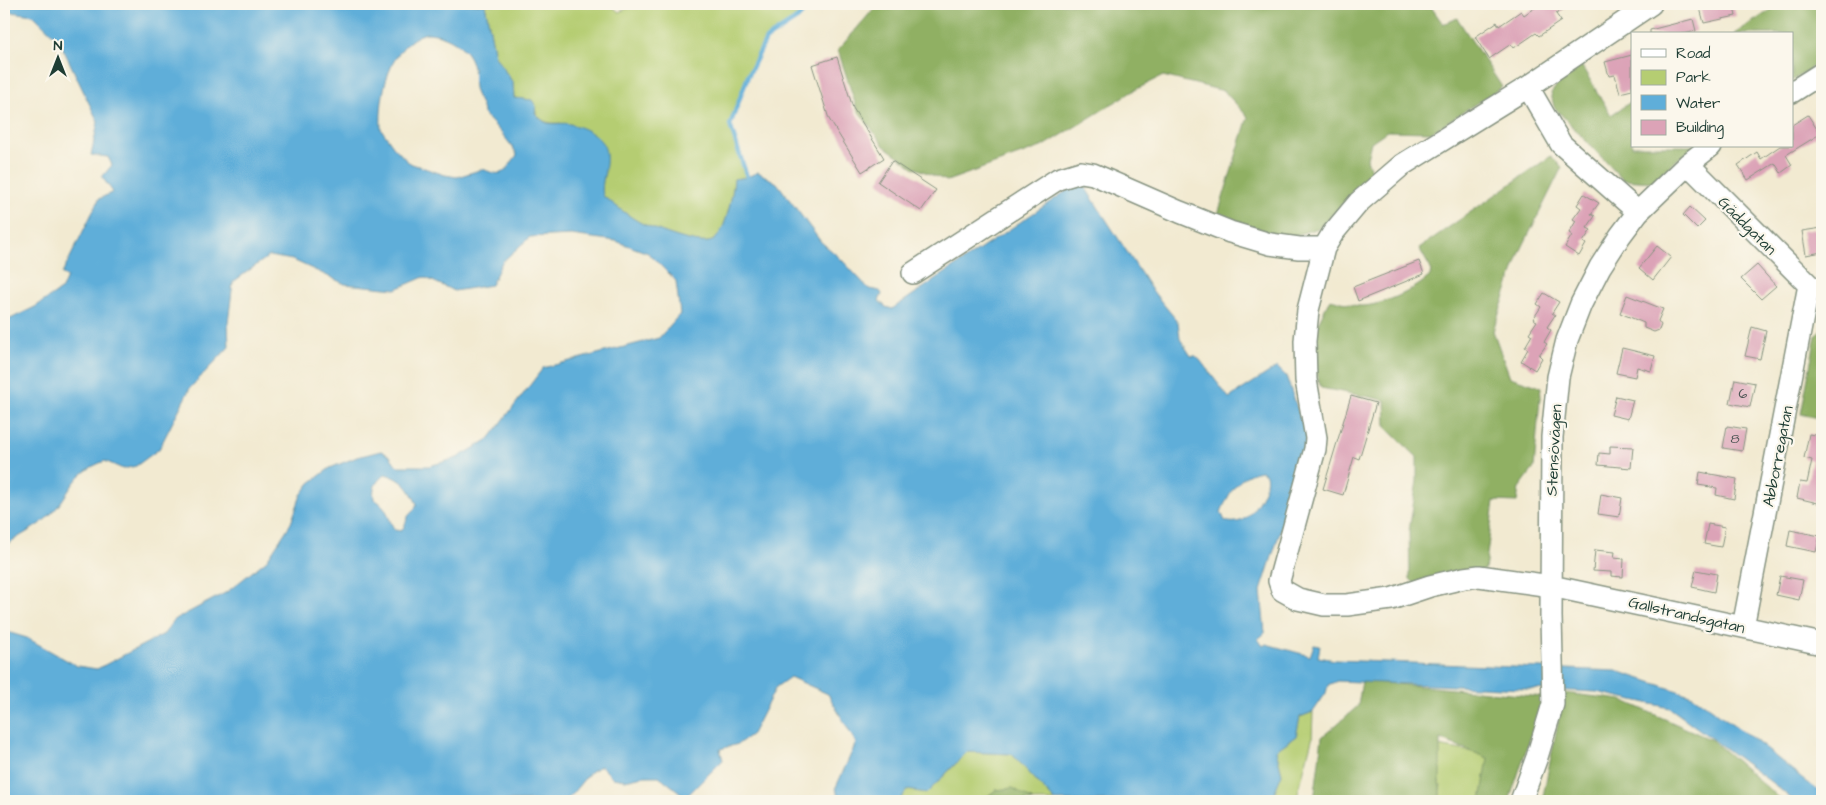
<svg xmlns="http://www.w3.org/2000/svg" width="1826" height="805" viewBox="0 0 1826 805" font-family="'Architects Daughter',sans-serif">
<style>
.green{fill:#b5cd72;stroke:#6a8553}
.forest{fill:#90b064;stroke:#58764c}
.water{fill:#5faed9;stroke:#3f7686;fill-rule:evenodd}
.lines{fill:none;stroke-linecap:round;stroke-linejoin:round}
.stream{stroke:#5faed9;stroke-width:4.5}
.building{fill:#dca3b7}
.minor-casing{stroke:#889482;stroke-width:24}
.minor{stroke:#fff;stroke-width:21}
.labels{text-anchor:middle;stroke-width:4.5;stroke-linejoin:round;paint-order:stroke}
.number-label{font-size:14px;fill:#4e5655}
.street-label{font-size:16px;fill:#1f3d34;stroke:#fbf7ec}
</style>
<rect width="100%" height="100%" fill="#fbf7ec"/>
<filter id="ink" filterUnits="userSpaceOnUse"><feTurbulence type="fractalNoise" baseFrequency=".02" numOctaves="2"/><feDisplacementMap in="SourceGraphic" scale="10" xChannelSelector="R" yChannelSelector="G"/><feConvolveMatrix kernelMatrix="1 2 1 2 8 2 1 2 1" color-interpolation-filters="sRGB"/></filter>
<filter id="wash" filterUnits="userSpaceOnUse"><feTurbulence type="fractalNoise" baseFrequency=".0096" numOctaves="4" result="noise"/><feDisplacementMap in="SourceGraphic" scale="20" xChannelSelector="R" yChannelSelector="G"/><feGaussianBlur stdDeviation="1.12" result="paint"/><feColorMatrix in="noise" values="0 0 0 0 0 0 0 0 0 0 0 0 0 0 0 0 0 1.4 0 .05"/><feComposite in="paint" operator="in"/></filter>
<g filter="url(#wash)">
<rect width="100%" height="100%" fill="#f2ead1"/>
<path class="green" d="M485,4H609L619,12L637,4H806L798,18L766,39L748,76L730,125L747,177L734,179C733,193 726,232 714,240C702,249 654,229 641,223C628,216 615,205 603,196L601,187L605,172L561,123C541,124 537,119 532,100L514,98L513,83L495,56Z
M1313,712L1312,739L1296,801H1251L1253,797L1282,774L1276,750L1296,736L1300,717Z
M1432,745L1497,756L1499,801H1436L1441,786Z
M967,752L1012,754L1055,801H1034L1032,799L996,790L981,801H899L907,789L927,793Z"/>
<path class="forest" d="M878,4H1429L1443,24L1457,18L1502,87L1432,132L1387,131L1371,142L1367,159L1372,174L1319,228L1285,238L1218,214L1248,117L1224,91L1163,76L1133,91L1044,146L947,181L913,167L884,146L857,109L838,50Z
M1780,4H1822V60L1792,81V34H1734Z
M1581,65L1611,115L1632,101V146H1696L1678,159L1653,182L1623,180L1554,107L1551,93L1562,79Z
M1551,156L1562,167L1520,252L1493,331L1510,377L1541,387L1534,468L1519,488L1517,502L1494,501L1485,570L1417,586L1410,579L1409,531L1417,481V457L1386,427L1385,400L1321,388C1317,376 1312,355 1313,342C1314,327 1324,312 1330,299C1340,301 1352,306 1361,306C1382,306 1415,290 1430,276L1431,269L1419,248Z
M1822,328V419L1801,414L1816,335Z
M1362,681L1544,697L1509,801H1481L1488,758L1440,739V801H1314L1322,737L1358,706Z
M1564,693L1622,700L1712,740L1783,801H1542Z
M1013,788L1034,801H981L996,790Z"/>
<path class="water" d="M4,4H371L374,7L383,4H485L495,56L513,83L514,98L532,100L536,106L535,113C539,117 542,121 547,123C554,125 562,122 570,124C585,128 605,137 606,154C608,169 600,182 603,196C615,205 628,216 641,223C654,229 702,249 714,240C726,232 733,193 734,179L747,177L758,172L777,183L821,242L840,258L869,289L880,291L882,294L879,301L886,307L892,309L1078,183L1085,187L1151,289L1178,322L1180,339L1191,356H1196L1200,360L1229,398L1277,367L1286,376L1307,436L1308,444L1261,591L1265,633L1258,639L1263,646L1266,644L1310,656L1314,645L1320,646L1318,657L1335,660L1617,671L1693,696L1751,737L1822,794V801H1794L1775,785L1670,708L1597,692L1337,681L1328,685L1326,693L1313,712L1300,717L1296,736L1276,750L1282,774L1273,796L1253,797L1251,801H1055L1012,754L967,752L927,793L907,790L899,801H834L838,798L836,787L856,743L828,694L790,677L776,687L752,734L738,744L720,749L723,760L686,797L659,776H643L625,780L613,778L601,766L591,771L566,801H4V631L27,638L77,666L97,669L164,634L174,620L227,592L267,560L291,523L301,495L310,483L330,468L357,457L381,451L390,456L397,466H429L457,458L489,439L543,368L659,338L680,314L676,281L648,253L616,241L571,235L530,237L502,262L491,285L454,291L424,277L396,289L345,284L293,260L269,256L233,282L228,323L229,347L190,388L159,449L136,466L123,469L105,461C71,473 72,493 50,515C40,526 17,537 4,546V322L35,307L62,289L67,277L62,274L99,199L113,192L102,177L112,165L108,157L91,155L98,122L59,40L33,15L4,11ZM426,33C444,33 467,45 472,64C475,73 472,83 475,92C478,100 483,106 483,114C489,118 516,149 517,155C505,171 504,179 483,169L457,177L445,175L412,164L407,161L393,146L381,129C379,95 389,44 426,33ZM1261,471L1265,473C1272,484 1254,512 1244,519C1238,523 1231,523 1225,521L1221,512C1229,493 1239,474 1261,471ZM385,474C403,479 409,487 417,504C415,509 413,511 409,515C405,521 406,526 401,531L395,530C386,517 390,508 374,499C372,487 376,482 385,474Z"/>
<g class="lines">
<path class="stream" d="M747,177L730,125L748,76L766,39L798,18L811,4"/>
</g>
<g id="blocks">
<path class="building" d="M1540,4H1571L1556,14L1561,21L1539,36L1536,33L1514,48L1511,44L1489,59L1475,37L1497,22L1499,26L1521,11L1524,15Z
M1699,4H1733L1736,16L1704,23Z
M1693,19L1696,31L1684,34H1650V30Z
M1632,55V90L1620,93L1615,75L1609,76L1605,62Z
M837,57L853,108L884,158L862,172L829,119L812,65Z
M1808,115L1820,134L1786,155L1792,165L1781,173L1775,163L1748,180L1738,165L1757,152L1761,159L1780,146H1792V125Z
M892,161L936,190L921,211L878,182Z
M1584,194L1599,203L1591,214L1595,216L1587,228L1591,230L1583,242L1586,244L1579,256L1565,247L1572,235L1569,233L1576,221L1573,219L1581,208L1577,205Z
M1690,207L1705,221L1697,229L1683,215Z
M1822,228V252L1806,255L1802,231Z
M1657,246L1671,257L1653,280L1639,268Z
M1419,261L1424,274L1358,301L1353,287Z
M1757,265L1776,286L1761,299L1741,279Z
M1544,293L1559,302L1552,313L1555,315L1547,327L1551,330L1544,342L1547,344L1539,355L1542,358L1535,370L1521,361L1528,349L1525,347L1532,335L1529,333L1537,321L1533,319L1541,307L1537,304Z
M1627,295L1663,309L1658,321L1661,325L1659,330L1654,332L1644,328V323L1620,313Z
M1752,327L1766,331L1760,359L1745,356Z
M1622,348L1655,356L1651,371L1637,367L1635,377L1616,373Z
M1735,379L1755,383L1750,407L1730,403Z
M1351,396L1376,403L1359,459L1354,457L1343,495L1323,489Z
M1616,396L1633,400L1628,419L1611,415Z
M1727,426L1746,429L1742,451L1723,448Z
M1809,434L1822,436V504L1797,498L1800,482L1807,483L1812,460L1804,458Z
M1610,446L1633,447L1631,468L1598,465L1599,453L1610,454Z
M1700,472L1737,479L1734,499L1716,495L1717,488L1698,485Z
M1601,494L1622,498L1619,517L1598,514Z
M1708,524L1725,527L1721,547L1704,544Z
M1790,530L1820,536L1816,552L1787,546Z
M1595,550L1615,552L1614,558L1624,559L1623,577L1611,576V572L1593,571Z
M1696,570L1717,574L1714,592L1692,587Z
M1780,576L1803,580L1799,600L1776,595Z"/>
</g>
</g>
<g filter="url(#ink)">
<use href="#blocks" fill-opacity="0" stroke="#889482" stroke-width="1"/>
<g class="lines">
<defs>
<path id="minor" d="M1528,87L1402,165L1359,202L1333,233L1324,248L1308,310L1305,341L1306,380L1316,438L1315,449L1279,581L1282,590L1298,599L1324,605H1347L1391,599L1430,586L1464,578L1479,576L1551,586L1822,644
M1792,92L1822,73
M1688,164L1809,285
M1638,212L1561,144L1528,87L1651,4
M913,273L1058,179L1081,172L1093,174L1180,212L1230,232L1270,244L1299,248H1324
M1743,627L1809,285
M1521,801L1537,757L1553,704L1551,616L1552,437L1558,377L1567,340L1581,304L1600,267L1620,236L1638,212L1688,164L1711,146"/>
</defs>
<use href="#minor" class="minor-casing"/>
<use href="#minor" class="minor"/>
</g>
</g>
<g class="labels">
<g class="number-label">
<text x="1743" y="398">6</text>
<text x="1735" y="443">8</text>
</g>
<g class="street-label">
<text transform="translate(1748 225) rotate(45)" y="6">Gäddgatan</text>
<text transform="translate(1553 450) rotate(-87)" y="6">Stensövägen</text>
<text transform="translate(1777 456) rotate(-79)" y="6">Abborregatan</text>
<text transform="translate(1687 614) rotate(13)" y="6">Gallstrandsgatan</text>
</g>
</g>
<rect width="1826" height="805" fill="none" stroke="#fbf7ec" stroke-width="20"/>
<rect x="1631" y="32" width="162" height="115" fill="#fbf7ec" stroke="#a3ada2"/>
<rect x="1641" y="49" width="25" height="8" fill="#ffffff" stroke="#a3ada2"/>
<text x="1676" y="58" font-size="15" fill="#1f3d34">Road</text>
<rect x="1641" y="70" width="25" height="15" fill="#b5cd72" stroke="#a3ada2"/>
<text x="1676" y="82" font-size="15" fill="#1f3d34">Park</text>
<rect x="1641" y="95" width="25" height="15" fill="#5faed9" stroke="#a3ada2"/>
<text x="1676" y="108" font-size="15" fill="#1f3d34">Water</text>
<rect x="1641" y="120" width="25" height="15" fill="#dca3b7" stroke="#a3ada2"/>
<text x="1676" y="132" font-size="15" fill="#1f3d34">Building</text>
<g transform="translate(58 58)" stroke="#fbf7ec" stroke-width="4" paint-order="stroke">
<path d="M0-4L9 19L0 12L-9 19Z" fill="#1f3d34"/>
<text y="-8" font-size="14" font-weight="bold" text-anchor="middle" fill="#1f3d34">N</text>
</g>
</svg>
